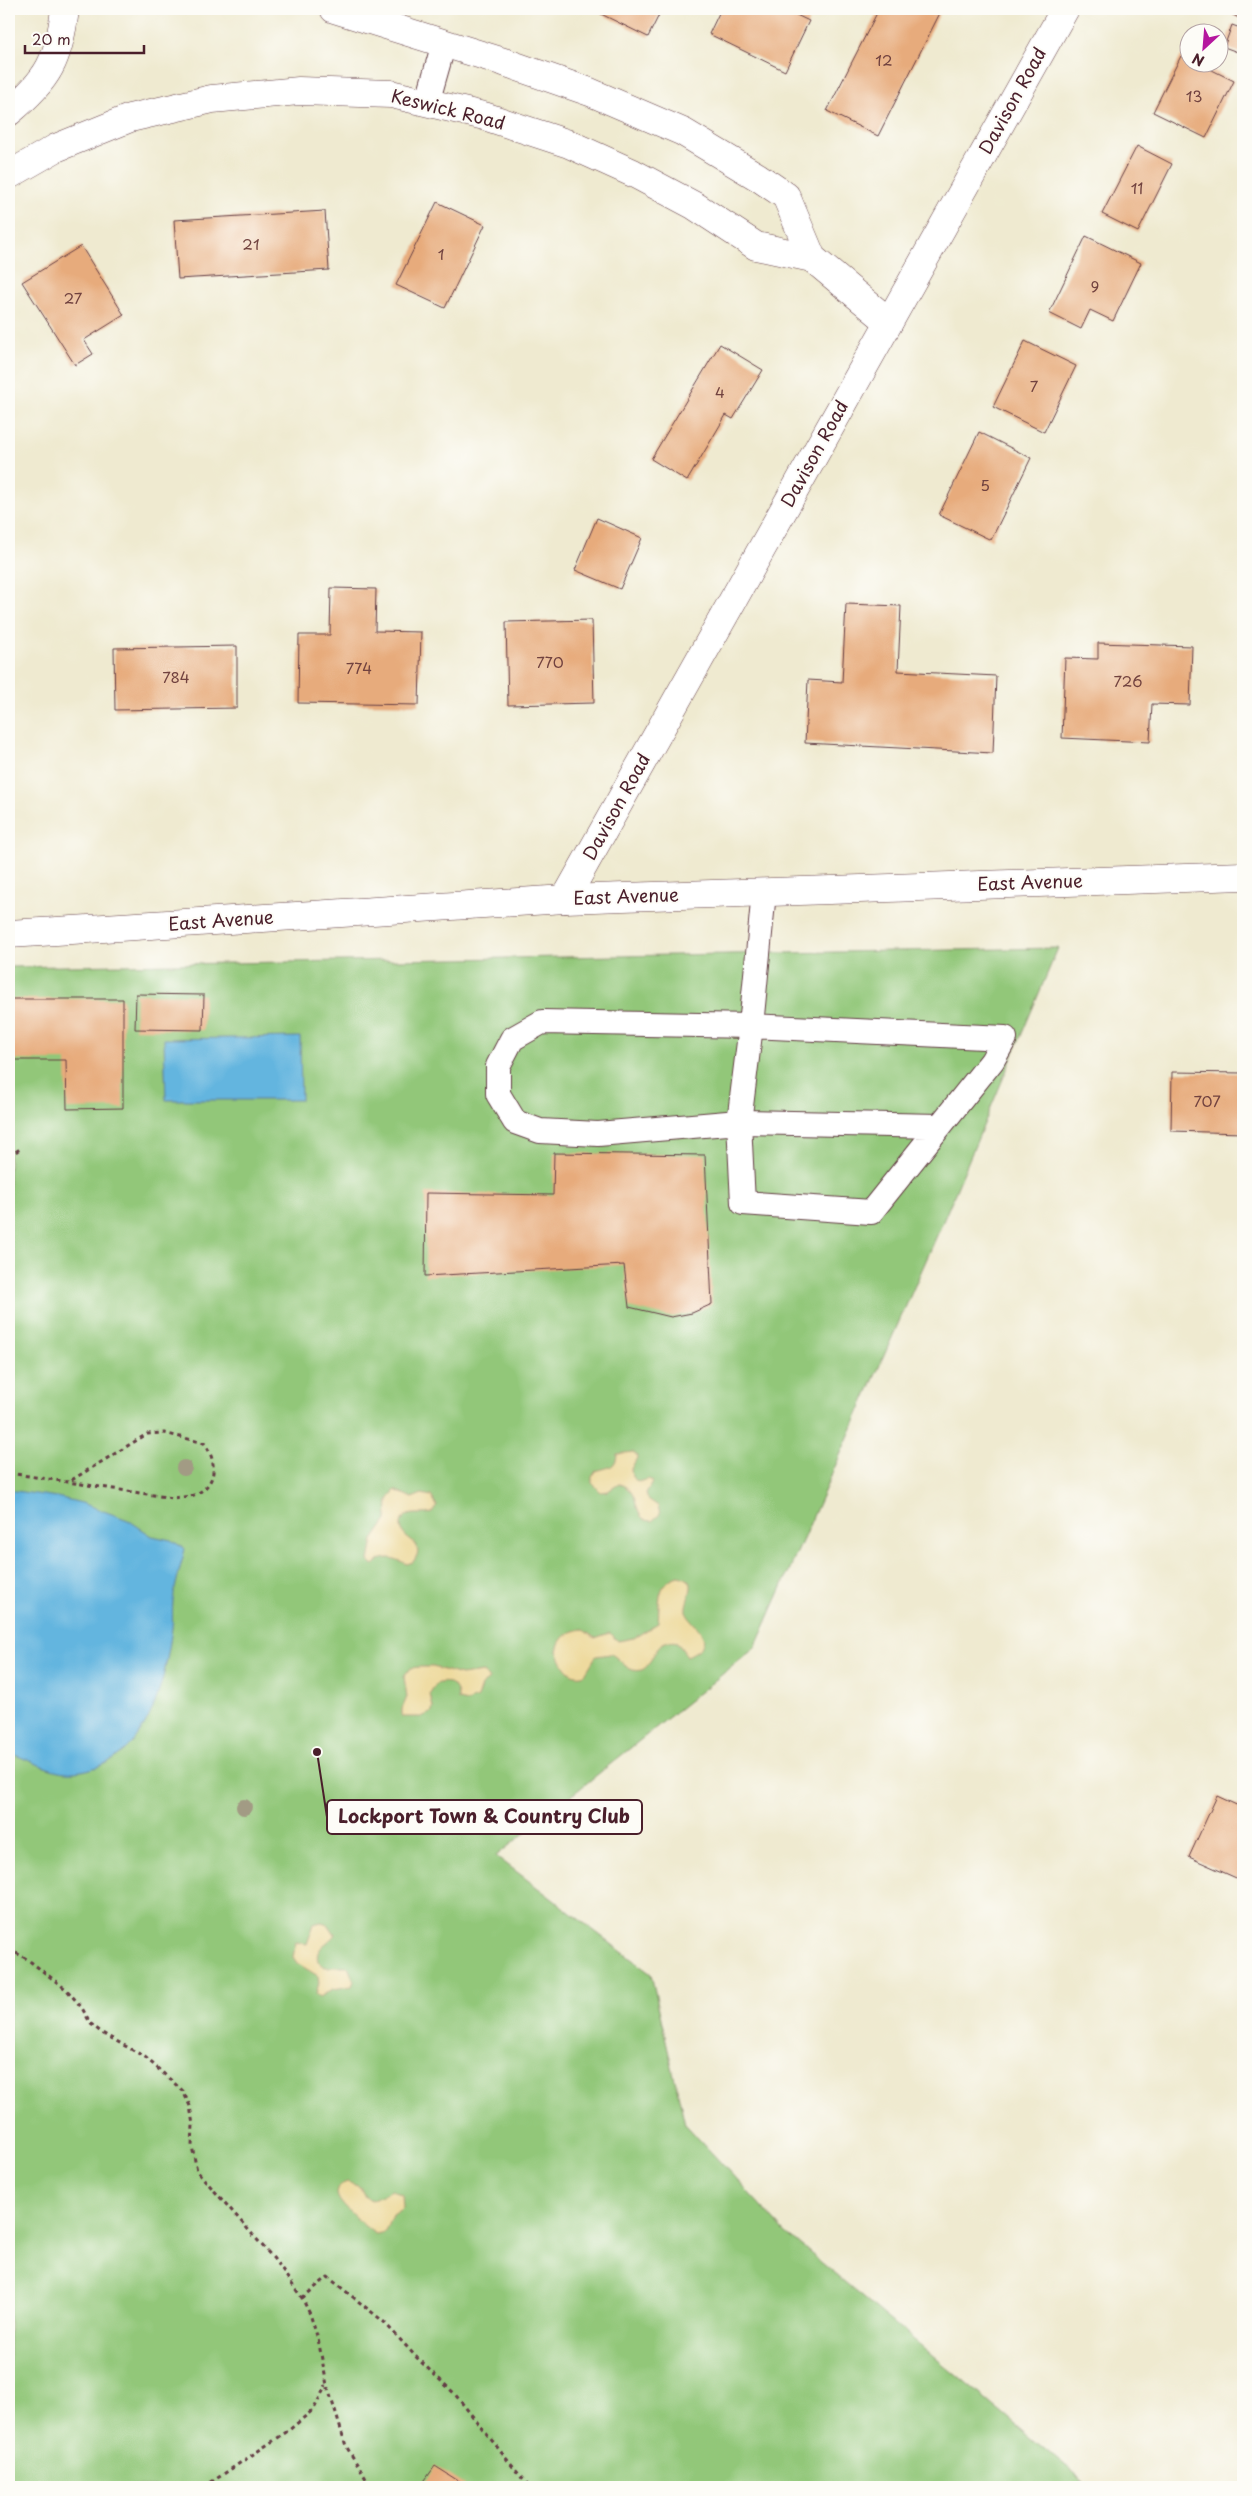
<svg xmlns="http://www.w3.org/2000/svg" width="1252" height="2496" viewBox="0 0 1252 2496" font-family="'Playpen Sans',sans-serif">
<style>
.green{fill:#92c779;stroke:#6e7352}
.sand{fill:#eeda9e;stroke:#9c7c64}
.water{fill:#64b5df;stroke:#576a85}
.building{fill:#e7ab7c}
.lines{fill:none;stroke-linecap:round;stroke-linejoin:round}
.lane-casing{stroke:#633d44;stroke-width:26}
.street-casing{stroke:#633d44;stroke-width:29}
.secondary-casing{stroke:#633d44;stroke-width:29}
.highway-casing{stroke:#633d44;stroke-width:29}
.path{stroke:#633d44;stroke-width:3;stroke-dasharray:4 4;stroke-linecap:butt}
.lane{stroke:#fff;stroke-width:24}
.street{stroke:#fff;stroke-width:28}
.secondary{stroke:#fff;stroke-width:28}
.highway{stroke:#fff;stroke-width:28}
.tree{fill:#a29b84}
.labels{text-anchor:middle;stroke-width:4;stroke-linejoin:round;paint-order:stroke}
.number-label{font-size:15px;fill:#71423f}
.street-label{font-size:18px;fill:#4a1f2b;stroke:#fdfcf7}
.leader{fill:none;stroke:#4a1f2b;stroke-width:2}
.callout-dot{fill:#4a1f2b;stroke:#fdfcf7;stroke-width:2}
.callout{fill:#fdfcf7;stroke:#4a1f2b;stroke-width:2}
.callout-label{font-size:19px;text-anchor:middle;font-weight:bold;fill:#4a1f2b}
</style>
<rect width="100%" height="100%" fill="#fdfcf7"/>
<filter id="ink" filterUnits="userSpaceOnUse"><feTurbulence type="fractalNoise" baseFrequency=".02" numOctaves="2"/><feDisplacementMap in="SourceGraphic" scale="10" xChannelSelector="R" yChannelSelector="G"/><feConvolveMatrix kernelMatrix="1 2 1 2 8 2 1 2 1" color-interpolation-filters="sRGB"/></filter>
<filter id="wash" filterUnits="userSpaceOnUse"><feTurbulence type="fractalNoise" baseFrequency=".0096" numOctaves="4" result="noise"/><feDisplacementMap in="SourceGraphic" scale="20" xChannelSelector="R" yChannelSelector="G"/><feGaussianBlur stdDeviation="1.12" result="paint"/><feColorMatrix in="noise" values="0 0 0 0 0 0 0 0 0 0 0 0 0 0 0 0 0 1.4 0 .05"/><feComposite in="paint" operator="in"/></filter>
<g filter="url(#wash)">
<rect width="100%" height="100%" fill="#efead0"/>
<path class="green" d="M1058,948L939,1231L755,1648L496,1856L651,1974L685,2124L786,2233L1090,2487H9V967Z"/>
<path class="sand" d="M633,1452L638,1456L631,1469L632,1477L638,1482L648,1479L653,1481L646,1493L648,1499L658,1506L660,1514L652,1521C629,1520 644,1491 619,1484L608,1491L601,1492L592,1483V1477L596,1471C607,1467 616,1469 617,1454Z
M395,1490L412,1498L422,1494L431,1496L437,1506L432,1513C422,1516 402,1509 401,1525C400,1543 429,1540 413,1562L407,1564C394,1558 385,1554 374,1565L369,1561L373,1540L387,1520L388,1500Z
M678,1576C703,1580 684,1598 686,1611C688,1624 724,1640 687,1656L677,1642C648,1635 657,1676 633,1670C625,1668 619,1658 611,1654L596,1656L585,1674C568,1680 562,1663 557,1651C560,1636 568,1632 582,1629L595,1638L609,1633L618,1641L634,1638L658,1623C660,1605 655,1583 678,1576Z
M419,1667H433L461,1675L483,1672L489,1680L481,1686L477,1698L467,1702L458,1700C459,1686 450,1679 436,1684L430,1694L433,1708L431,1713L421,1717H402V1709L407,1697L404,1677L411,1668Z
M321,1922L328,1924L335,1934C329,1944 314,1947 318,1961L325,1967H348L354,1981L352,1986L333,1989L320,1997L316,1994L319,1983L318,1976L297,1963L293,1957L296,1942L307,1944L314,1924Z
M347,2182L360,2187L365,2197L372,2200L392,2190L402,2195L403,2208L392,2215L385,2232L376,2234C368,2230 340,2205 338,2197C336,2192 338,2189 340,2185Z"/>
<path class="water" d="M300,1037L301,1100H166L164,1039Z
M9,1490L57,1497L82,1503L128,1520L152,1536L171,1540L185,1549C181,1566 175,1584 173,1601C172,1610 173,1619 172,1628C164,1688 147,1765 74,1772C52,1774 29,1759 9,1753Z"/>
<g id="blocks">
<path class="building" d="M604,9H662L648,37L601,14Z
M721,9H784L809,21L785,71L709,34Z
M879,9H936L941,11L878,136L827,111Z
M1221,9H1243V20Z
M1232,25L1243,29V54L1224,47Z
M1181,56L1190,60V62H1196L1234,81L1206,138L1153,112Z
M1137,146L1172,164L1138,232L1102,214Z
M437,202L485,225L445,308L396,285Z
M325,211L329,270L178,279L174,220Z
M1086,236L1141,263L1113,321L1090,310L1081,329L1049,313Z
M81,246L124,315L84,340L93,354L75,365L22,282Z
M1025,341L1076,366L1044,432L993,407Z
M720,344L763,370L733,419L726,415L687,481L651,459Z
M979,432L1031,458L991,540L939,515Z
M597,518L642,538L620,589L575,570Z
M331,588L376,589L375,631L421,632L419,705L298,703L299,635H330Z
M846,604L901,606L898,671L996,676L993,753L805,743L808,680L842,682Z
M592,620L594,703L508,705L506,622Z
M1098,643L1192,646L1190,705L1152,704L1150,742L1062,738L1065,658L1098,659Z
M237,646V708L115,710L114,648Z
M136,994L204,995L203,1030L135,1029Z
M9,999H123V1108L67,1109L66,1060H9Z
M1172,1072L1243,1073V1133L1171,1131Z
M554,1153L705,1155L712,1304L692,1313L671,1317L629,1307L624,1265L425,1276L426,1193L553,1195Z
M1217,1796L1243,1808V1881L1189,1857Z
M435,2466L468,2487H420Z"/>
</g>
</g>
<g filter="url(#ink)">
<use href="#blocks" fill-opacity="0" stroke="#633d44" stroke-width="1"/>
<g class="lines">
<defs>
<path id="lane" d="M427,103L444,43
M764,892L751,1026L739,1122L743,1203L871,1212L992,1061L1005,1038L751,1026L542,1022L512,1039L498,1066V1094L515,1122L540,1131L598,1134L739,1122L940,1126"/>
<path id="street" d="M334,9L504,62L590,92L683,132L758,177L786,196L812,258
M9,112C48,80 59,60 65,9
M9,175L56,148L130,118L212,99L299,91L391,94L484,116L569,144L633,173L695,206L756,246L812,258L889,322"/>
<path id="secondary" d="M565,899L1065,9"/>
<path id="highway" d="M9,934L565,899L1243,876"/>
</defs>
<use href="#lane" class="lane-casing"/>
<use href="#street" class="street-casing"/>
<use href="#secondary" class="secondary-casing"/>
<use href="#highway" class="highway-casing"/>
<path class="path" d="M9,1156L20,1149
M9,1473L173,1498C180,1497 190,1497 196,1494C218,1484 217,1460 204,1443L164,1433L147,1434L70,1481
M9,1949L27,1959L67,1990L82,2008L91,2024L102,2033L145,2057L183,2091L190,2106L193,2125L192,2146L197,2171L274,2259L302,2298L310,2314L318,2339L327,2385L346,2446L371,2487
M302,2298L328,2277L384,2322L419,2360L454,2393L529,2487
M204,2487L288,2431L314,2409L326,2385"/>
<use href="#lane" class="lane"/>
<use href="#street" class="street"/>
<use href="#secondary" class="secondary"/>
<use href="#highway" class="highway"/>
</g>
<g class="tree">
<circle cx="184" cy="1468" r="8"/>
<circle cx="244" cy="1807" r="8"/>
</g>
</g>
<g class="labels">
<g class="number-label">
<text x="884" y="66">12</text>
<text x="1194" y="102">13</text>
<text x="1137" y="194">11</text>
<text x="251" y="250">21</text>
<text x="441" y="260">1</text>
<text x="1095" y="292">9</text>
<text x="73" y="304">27</text>
<text x="1034" y="392">7</text>
<text x="720" y="398">4</text>
<text x="985" y="491">5</text>
<text x="550" y="668">770</text>
<text x="359" y="674">774</text>
<text x="176" y="683">784</text>
<text x="1128" y="687">726</text>
<text x="1207" y="1107">707</text>
</g>
<g class="street-label">
<text transform="translate(1013 101) rotate(-61)" y="6">Davison Road</text>
<text transform="translate(448 110) rotate(14)" y="6">Keswick Road</text>
<text transform="translate(815 454) rotate(-61)" y="6">Davison Road</text>
<text transform="translate(617 807) rotate(-61)" y="6">Davison Road</text>
<text transform="translate(1030 883) rotate(-2)" y="6">East Avenue</text>
<text transform="translate(626 897) rotate(-2)" y="6">East Avenue</text>
<text transform="translate(221 921) rotate(-4)" y="6">East Avenue</text>
</g>
</g>
<path class="leader" d="M317 1752L327 1817"/>
<circle class="callout-dot" cx="317" cy="1752" r="5"/>
<rect class="callout" x="327" y="1800" width="315" height="34" rx="5"/>
<g class="callout-label">
<text x="484" y="1823">Lockport Town &amp; Country Club</text>
</g>
<rect width="1252" height="2496" fill="none" stroke="#fdfcf7" stroke-width="30"/>
<g transform="translate(1204 48) rotate(206)"><circle r="24" fill="#fdfcf7" stroke="#b5a4a5"/>
<path d="M0-4L9 19L0 12L-9 19Z" fill="#b5179e"/>
<text y="-8" font-size="14" font-weight="bold" text-anchor="middle" fill="#4a1f2b">N</text>
</g>
<path d="M25 45v8h119v-8" fill="none" stroke="#4a1f2b" stroke-width="2.5"/>
<text x="32" y="45" font-size="15" fill="#4a1f2b" stroke="#fdfcf7" stroke-width="4" paint-order="stroke">20 m</text>
</svg>
